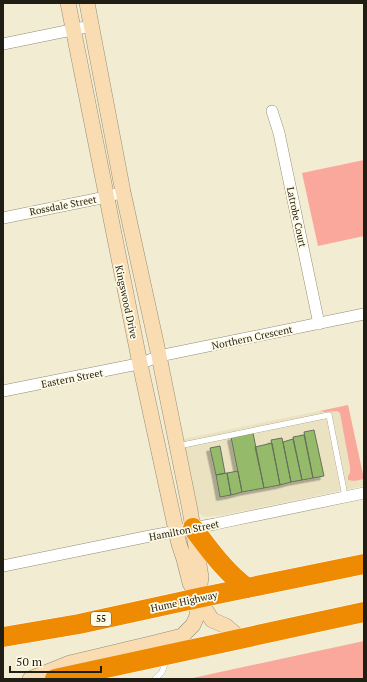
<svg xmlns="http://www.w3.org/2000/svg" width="367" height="682" viewBox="0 0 367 682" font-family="'PT Serif',serif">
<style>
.built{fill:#eae2c1}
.green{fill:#faa89b}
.building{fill:#95bb6a;stroke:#65705a;filter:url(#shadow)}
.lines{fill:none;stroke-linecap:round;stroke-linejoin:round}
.lane-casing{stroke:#938d75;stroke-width:6}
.street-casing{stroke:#938d75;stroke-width:12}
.secondary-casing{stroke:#938d75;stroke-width:16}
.highway-casing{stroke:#fff;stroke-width:21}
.lane{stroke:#fff;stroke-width:5.5}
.street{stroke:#fff;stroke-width:11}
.secondary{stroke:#fadcb3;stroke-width:15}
.highway{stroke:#ee8b02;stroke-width:20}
.labels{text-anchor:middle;stroke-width:3.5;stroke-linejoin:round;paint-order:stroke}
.shield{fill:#fefae5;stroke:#636053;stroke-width:1}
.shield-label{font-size:9px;font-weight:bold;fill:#201e14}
.street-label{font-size:10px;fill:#201e14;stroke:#fefae5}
</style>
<defs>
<filter id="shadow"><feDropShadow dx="-3.5" dy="3.5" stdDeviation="0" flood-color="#0004"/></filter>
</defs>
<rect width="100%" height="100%" fill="#f2ecd3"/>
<path class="built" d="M348,405L364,479V486L224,515L206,517L201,515L198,511L195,505L183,439Z"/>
<path class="green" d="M364,160V236L318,246L302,173Z
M348,405L364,479L354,481L348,480V476L350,473V467L340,413L337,411L325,412L320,411Z
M364,641V679H188Z"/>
<path class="building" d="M314,430L324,476L313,478L304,432Z
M253,433L264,488L242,492L231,437Z
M304,435L313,478L302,480L293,437Z
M282,438L291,482L280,485L271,440Z
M293,439L302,480L291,482L283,442Z
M272,443L280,485L264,488L255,447Z
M220,446L225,473L216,475L210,448Z
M238,471L242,492L231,495L227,473Z
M227,473L231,495L220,497L216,475Z"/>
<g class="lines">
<defs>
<path id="lane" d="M178,446L329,415L345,496
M155,679L162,672L167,659"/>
<path id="street" d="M3,44L91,26
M272,111L279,133L319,324
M3,218L106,197L123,192
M3,391L133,365L140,364L159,356L364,314
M3,566L150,536L215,524L364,493"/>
<path id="secondary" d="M68,3L140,364L179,544L184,559L190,583L198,598L212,620L226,626L240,638
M30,679L70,663L154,643L182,636L193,625L197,616L198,598L201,577L190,510L159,356L123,192L87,3"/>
<path id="highway" d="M193,528C210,550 225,572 247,588
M3,637L79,624L198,598L364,564
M55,679L364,612"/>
</defs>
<use href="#lane" class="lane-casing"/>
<use href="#street" class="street-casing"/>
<use href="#secondary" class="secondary-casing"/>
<use href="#highway" class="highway-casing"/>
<use href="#lane" class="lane"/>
<use href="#street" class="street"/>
<use href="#secondary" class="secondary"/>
<use href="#highway" class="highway"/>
</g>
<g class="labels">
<rect class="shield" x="91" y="612" width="20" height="14" rx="3"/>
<g class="shield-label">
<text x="101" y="622">55</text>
</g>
<g class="street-label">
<text transform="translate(63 205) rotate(-11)" y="4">Rossdale Street</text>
<text transform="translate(297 217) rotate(78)" y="4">Latrobe Court</text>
<text transform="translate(127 302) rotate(78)" y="4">Kingswood Drive</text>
<text transform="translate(252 337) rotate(-12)" y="4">Northern Crescent</text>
<text transform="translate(72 378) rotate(-11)" y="4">Eastern Street</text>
<text transform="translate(184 530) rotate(-11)" y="4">Hamilton Street</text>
<text transform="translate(184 601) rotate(-12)" y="4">Hume Highway</text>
</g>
</g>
<rect width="367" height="682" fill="none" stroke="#201e14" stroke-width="8"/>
<path d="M10 666v6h91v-6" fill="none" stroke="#201e14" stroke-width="2"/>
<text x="16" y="666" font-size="12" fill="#201e14" stroke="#fefae5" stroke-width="3" paint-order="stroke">50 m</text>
</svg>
